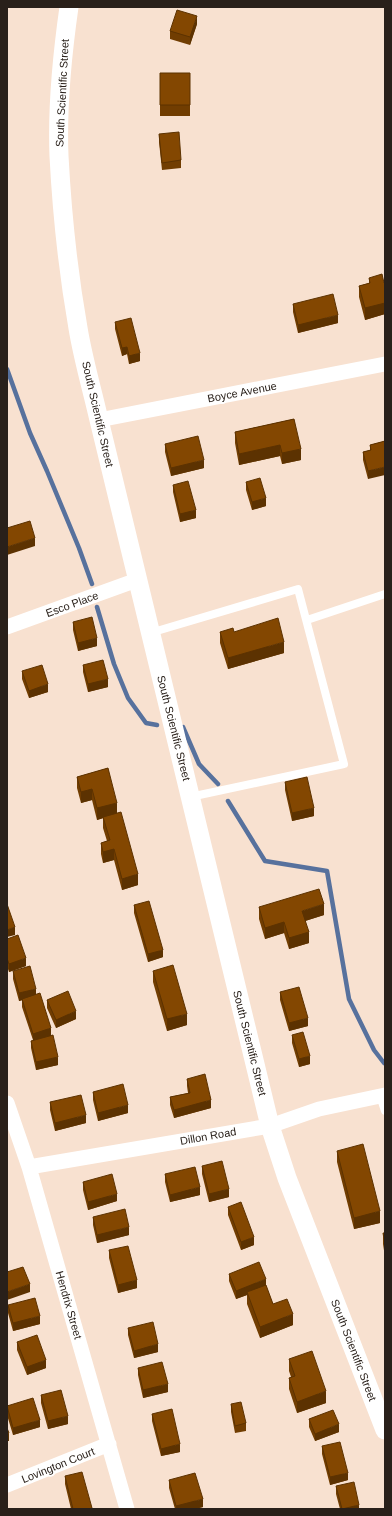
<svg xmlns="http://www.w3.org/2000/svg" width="392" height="1516" viewBox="0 0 392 1516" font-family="Helvetica,sans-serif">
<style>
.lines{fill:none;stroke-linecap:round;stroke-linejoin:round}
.stream{stroke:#57719d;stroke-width:4.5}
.service{stroke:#fff;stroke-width:8}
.minor{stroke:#fff;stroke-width:15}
.tertiary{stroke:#fff;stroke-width:19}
.wall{fill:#713d01}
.shaded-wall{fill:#5c3201}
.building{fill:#834701;stroke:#5c3201}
.labels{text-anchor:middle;stroke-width:4;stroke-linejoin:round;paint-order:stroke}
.street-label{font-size:11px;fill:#29201a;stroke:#fff}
</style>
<rect width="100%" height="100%" fill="#f8e1d0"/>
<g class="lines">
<path class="stream" d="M7,369L30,433L47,471L79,548L92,584
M97,607L114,664L128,698L146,723L157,725
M183,727L199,764L218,784
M228,801L265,861L327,871L349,999L374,1050L384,1063"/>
<path class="service" d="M307,620L385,594
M150,633L298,589L344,764L190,797
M380,1096L385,1111"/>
<path class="minor" d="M99,420L385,364
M7,627L137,580
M7,1103L29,1167L127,1509
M29,1167L270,1126L319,1109L385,1095
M7,1485L109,1444"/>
<path class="tertiary" d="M69,7C62,56 57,106 59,156C62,213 68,271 78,328C83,359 92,389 99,420L270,1126L287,1178L385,1430"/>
</g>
<path class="wall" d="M197,24L190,45L170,39V31Z
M160,73H190V116H160Z
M159,134L181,160V168L162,170L159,142Z
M369,278L385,283V314L365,320L359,297V286L369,283Z
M293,304L338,323L298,333L293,312Z
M115,322L140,361L129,364L127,354L122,356L115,329Z
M294,419L301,460L282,464L280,456L239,465L235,443V432Z
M385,441L368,479L363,460V452L370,450V445Z
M165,444L204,468L171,476L165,452Z
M246,482L266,506L252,510L246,490Z
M173,485L196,518L180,522L173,492Z
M73,622L97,646L78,651L73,630Z
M220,632H234L284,653L228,669L220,643Z
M83,665L108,687L88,692L83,672Z
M22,671L48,692L29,698L22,679Z
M108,768L117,814L138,885L122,890L114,860L103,863L101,854V843L107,841L103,828V818L97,820L92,800L81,803L77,788V777Z
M285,782L314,816L292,821L285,790Z
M134,905L163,957L148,962L134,913Z
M259,907L324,915L305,921L309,943L289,949L284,933L265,939L259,919Z
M7,939L26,966L9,972L7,966Z
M13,971L36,994L51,1036L58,1065L36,1070L31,1048V1041L33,1040L22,1007V1000L19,1001L13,979Z
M153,971L187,1025L167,1031L153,982Z
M280,992L308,1026L289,1031L280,1000Z
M47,1000L76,1019L56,1028L47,1008Z
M292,1035L310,1064L299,1067L292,1043Z
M187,1079L211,1108L174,1118L170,1105V1097L188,1093L187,1086Z
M93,1092L128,1113L98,1121L93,1100Z
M50,1102L86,1123L55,1131L50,1110Z
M337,1151L380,1223L354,1229L337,1162Z
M202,1166L229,1197L209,1202L202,1174Z
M165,1174L200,1195L170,1202L165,1182Z
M83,1182L117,1201L88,1210L83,1190Z
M228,1207L254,1245L241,1250L228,1215Z
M93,1217L129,1235L97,1243L93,1225Z
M383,1233H385V1257L383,1244Z
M109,1250L137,1288L118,1293L109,1258Z
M229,1274L266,1286L273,1304L293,1325L260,1338L247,1304V1295L236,1299L229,1281Z
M8,1305L40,1324L13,1331L8,1313Z
M128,1328L158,1352L134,1358L128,1335Z
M17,1342L46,1368L27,1375L17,1350Z
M289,1359L326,1403L297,1413L289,1389V1378L291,1377L289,1371Z
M138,1368L168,1392L143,1398L138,1375Z
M41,1395L68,1424L48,1429L41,1403Z
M231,1404L246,1423V1431L235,1433L231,1412Z
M7,1406L40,1427L13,1435L7,1415Z
M152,1414L180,1452L161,1456L152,1421Z
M309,1419L339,1432L315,1441L309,1427Z
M322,1446L348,1480L330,1485L322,1454Z
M65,1476L92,1509H71L65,1484Z
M169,1480L203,1507L195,1509H175L169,1488Z
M336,1486L359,1509H340L336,1494Z"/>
<path class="shaded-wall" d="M197,16V24L190,45V37Z
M385,303V314L365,320V308Z
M338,315V323L298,333V325Z
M127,347V354L122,356V348Z
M140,353V361L129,364V356Z
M280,445V456L239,465V454Z
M301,449V460L282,464V453Z
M204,460V468L171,476V468Z
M385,467V475L368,479V471Z
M266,498V506L252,510V502Z
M196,510V518L180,522V514Z
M35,538V546L7,555V547Z
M97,638V646L78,651V643Z
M284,642V653L228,669V658Z
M108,679V687L88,692V684Z
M48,684V692L29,698V691Z
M92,789V800L81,803V792Z
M117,803V814L97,820V808Z
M314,808V816L292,821V813Z
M114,849V860L103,863V852Z
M138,874V885L122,890V879Z
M324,904V915L302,922V911Z
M284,922V933L265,939V928Z
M15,927V935L7,937V930Z
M309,932V943L289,949V938Z
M163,950V957L148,962V954Z
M26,958V966L9,972V964Z
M36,989V997L19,1001V993Z
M76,1011V1019L56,1028V1020Z
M187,1014V1025L167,1031V1019Z
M308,1018V1026L289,1031V1023Z
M51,1028V1036L33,1041V1034Z
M310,1056V1064L299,1067V1059Z
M58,1057V1065L36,1070V1062Z
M211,1100V1108L174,1118V1110Z
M128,1105V1113L98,1121V1113Z
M86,1115V1123L55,1131V1123Z
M200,1187V1195L170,1202V1195Z
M229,1189V1197L209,1202V1194Z
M117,1194V1201L88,1210V1202Z
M380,1211V1223L354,1229V1218Z
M129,1227V1235L97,1243V1235Z
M254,1237V1245L241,1250V1242Z
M266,1279V1287L247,1292V1295L236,1299V1291Z
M137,1280V1288L118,1293V1285Z
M30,1284V1292L7,1300V1292Z
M293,1314V1325L260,1338V1327Z
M40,1316V1324L13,1331V1323Z
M158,1344V1352L134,1358V1351Z
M46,1360V1368L27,1375V1367Z
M168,1384V1392L143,1398V1390Z
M326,1391V1403L297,1413V1402Z
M68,1416V1424L48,1429V1421Z
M40,1420V1427L13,1435V1428Z
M339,1424V1432L315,1441V1434Z
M9,1433V1441H7V1434Z
M180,1444V1452L161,1456V1449Z
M348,1473V1480L330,1485V1477Z
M203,1499V1507L195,1509H176V1506Z
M359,1505V1509H342Z"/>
<path class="building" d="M177,10L197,16L190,37L170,31Z
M160,73H190V105H160Z
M179,132L181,160L162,163L159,134Z
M382,274L384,283H385V303L365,308L359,286L370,283L369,278Z
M333,294L338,315L298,325L293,304Z
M131,318L140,353L129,356L127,347L122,348L115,322Z
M294,419L301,449L282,453L280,445L239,454L235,432Z
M198,436L204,460L171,468L165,444Z
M385,441V467L368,471L363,452L371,450L370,445Z
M260,478L266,498L252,502L246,482Z
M188,481L196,510L180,514L173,485Z
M30,521L35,538L7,547V528Z
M92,617L97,638L78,643L73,622Z
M278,618L284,642L228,658L220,632L233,628L234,632Z
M103,660L108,679L88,684L83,665Z
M42,665L48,684L29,691L22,671Z
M108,768L117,803L97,808L92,789L81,792L77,777Z
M307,777L314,808L292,813L285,782Z
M121,812L138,874L122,879L114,849L103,852L101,843L110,840L103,817Z
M319,889L324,904L302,911L309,932L289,938L284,922L265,928L259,907Z
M149,901L163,950L148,954L134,905Z
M7,904L15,927L7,930Z
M18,935L26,958L9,964L7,958V939Z
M173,965L187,1014L167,1019L153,971Z
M30,966L36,989L19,993L13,971Z
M299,987L308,1018L289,1023L280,992Z
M68,991L76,1011L56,1020L47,1000Z
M40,993L51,1028L33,1034L22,999Z
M303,1032L310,1056L299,1059L292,1035Z
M53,1035L58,1057L36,1062L31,1041Z
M205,1074L211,1100L174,1110L170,1097L190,1093L187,1079Z
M123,1084L128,1105L98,1113L93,1092Z
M81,1095L86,1115L55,1123L50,1102Z
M363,1144L380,1211L354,1218L337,1151Z
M222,1161L229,1189L209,1194L202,1166Z
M195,1167L200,1187L170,1195L165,1174Z
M112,1174L117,1194L88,1202L83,1182Z
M241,1202L254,1237L241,1242L228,1207Z
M125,1209L129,1227L97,1235L93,1217Z
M383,1233H385V1245Z
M128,1246L137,1280L118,1285L109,1250Z
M259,1262L266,1279L236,1291L229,1274Z
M23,1267L30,1284L7,1292V1272Z
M266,1285L273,1304L287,1299L293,1314L260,1327L247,1292Z
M35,1298L40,1316L13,1323L8,1305Z
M153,1322L158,1344L134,1351L128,1328Z
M37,1335L46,1360L27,1367L17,1342Z
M312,1351L326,1391L297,1402L289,1378L295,1376L289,1359Z
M162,1362L168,1384L143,1390L138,1368Z
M61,1390L68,1416L48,1421L41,1395Z
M33,1398L40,1420L13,1428L7,1406Z
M241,1402L246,1423L235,1426L231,1404Z
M172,1409L180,1444L161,1449L152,1414Z
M333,1410L339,1424L315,1434L309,1419Z
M7,1428L9,1433L7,1434Z
M340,1442L348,1473L330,1477L322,1446Z
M82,1472L92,1508L89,1509H73L65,1476Z
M195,1473L203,1499L176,1506L169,1480Z
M354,1482L359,1505L342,1509L336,1486Z"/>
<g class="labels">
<g class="street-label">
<text transform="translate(62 93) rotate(-87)" y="4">South Scientific Street</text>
<text transform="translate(242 392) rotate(-11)" y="4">Boyce Avenue</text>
<text transform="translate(98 414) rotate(77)" y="4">South Scientific Street</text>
<text transform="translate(72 604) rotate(-20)" y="4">Esco Place</text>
<text transform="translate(174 728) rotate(76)" y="4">South Scientific Street</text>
<text transform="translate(250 1043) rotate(76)" y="4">South Scientific Street</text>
<text transform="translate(208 1136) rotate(-10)" y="4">Dillon Road</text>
<text transform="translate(69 1305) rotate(74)" y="4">Hendrix Street</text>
<text transform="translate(354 1350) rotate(69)" y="4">South Scientific Street</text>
<text transform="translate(58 1465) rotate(-22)" y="4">Lovington Court</text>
</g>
</g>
<rect width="392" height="1516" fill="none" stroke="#29201a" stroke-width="16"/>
</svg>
